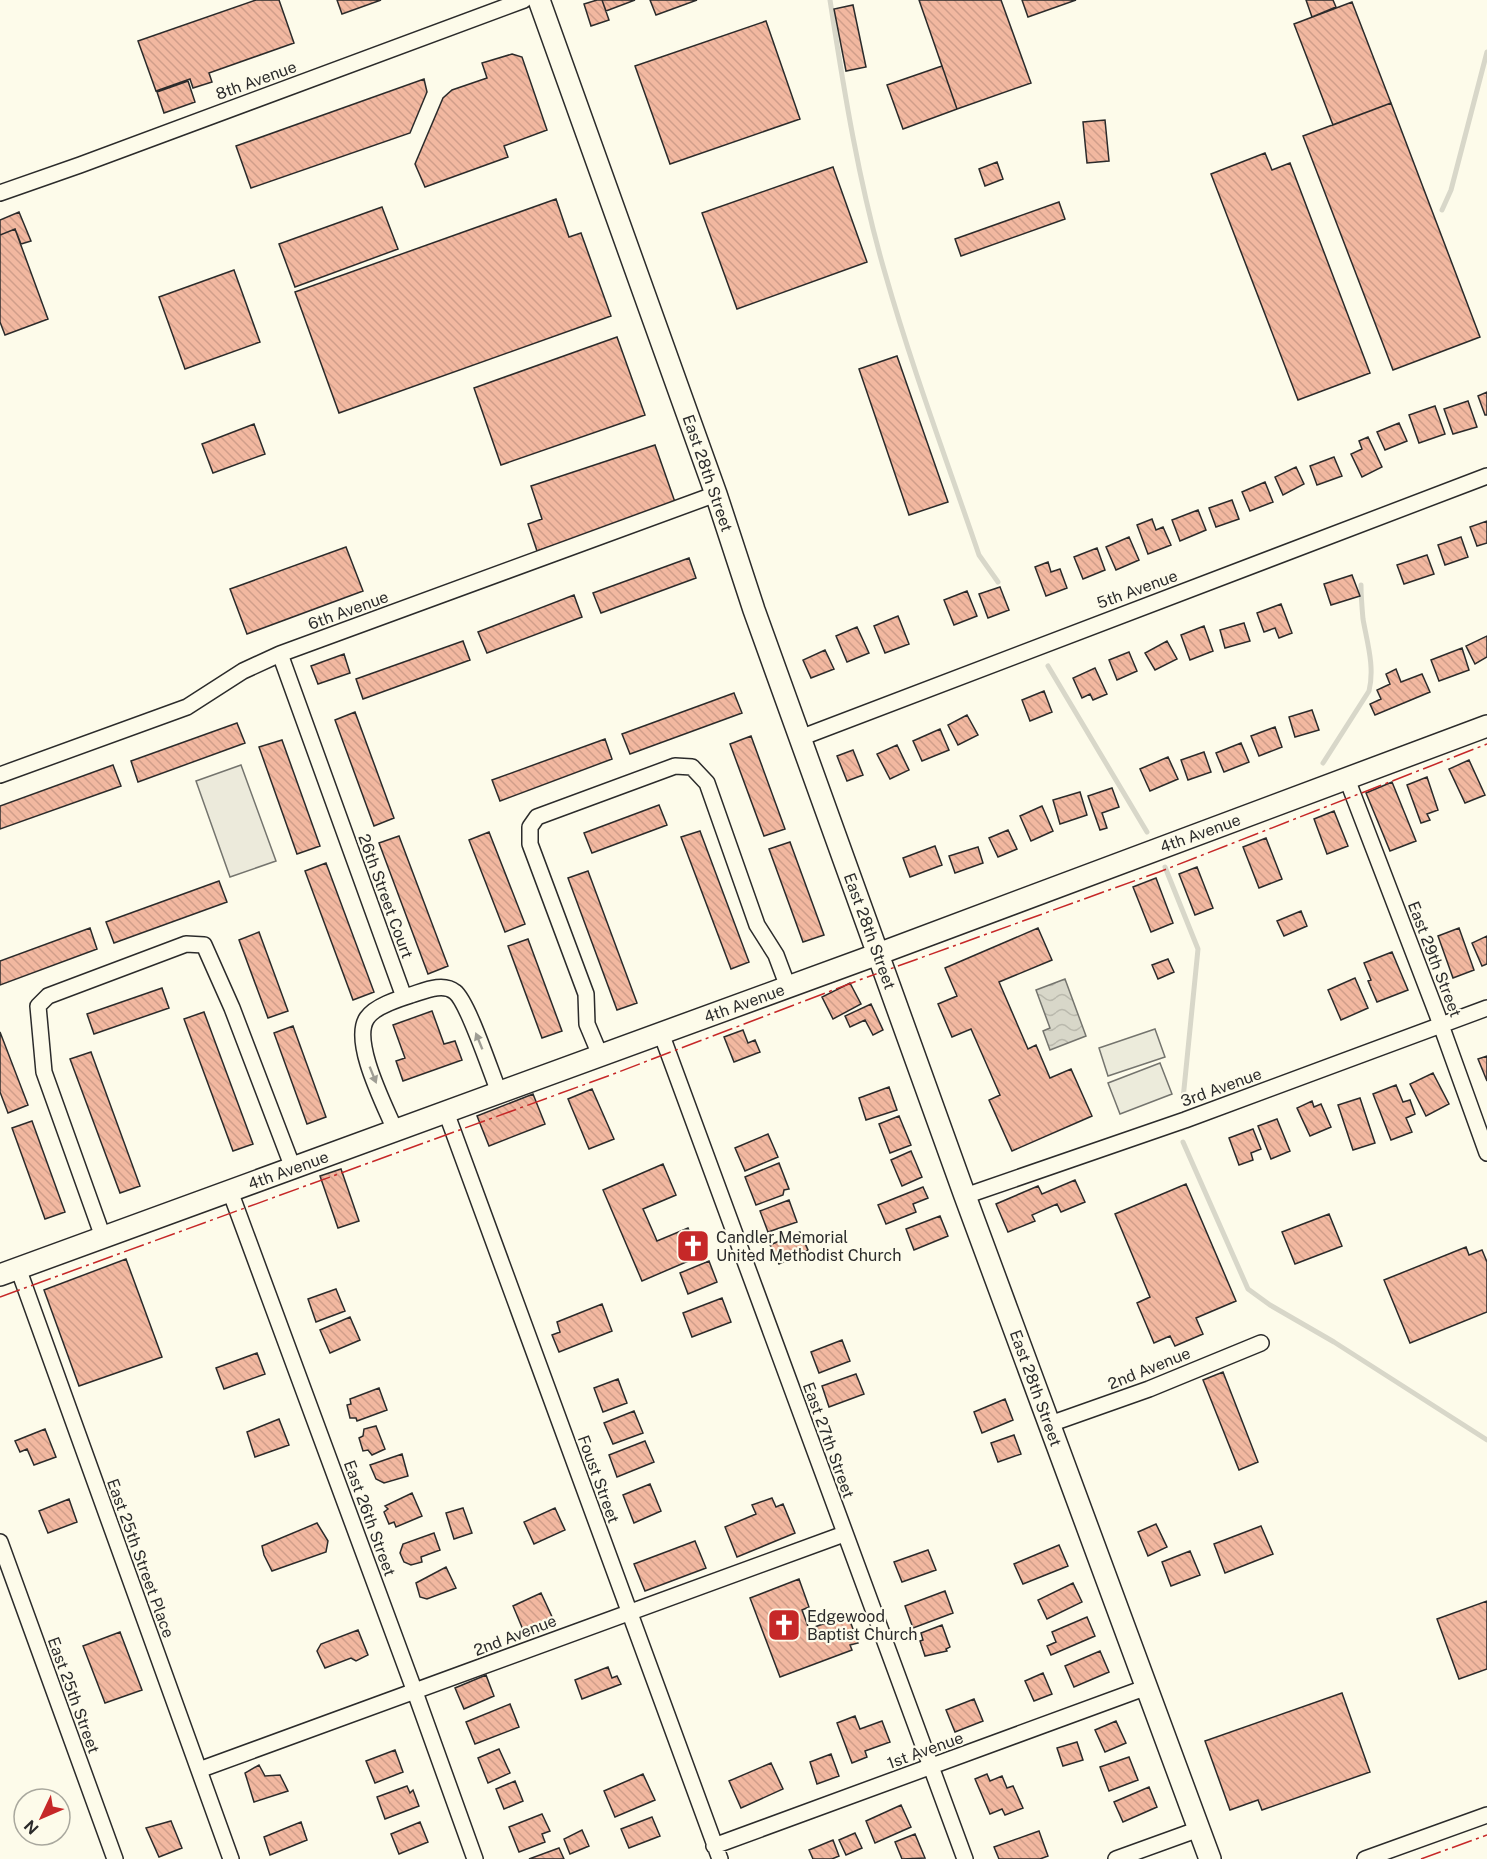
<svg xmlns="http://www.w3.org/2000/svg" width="1487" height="1859" viewBox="0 0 1487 1859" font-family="'Public Sans',sans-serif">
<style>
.green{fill:#ecebdb;stroke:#74746e;stroke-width:1.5}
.parking{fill:#eceadb;stroke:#74746e;stroke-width:1.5}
.water{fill:url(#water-waves);stroke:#74746e;stroke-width:1.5}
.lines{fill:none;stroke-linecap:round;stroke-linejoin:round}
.stream{stroke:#d8d7c9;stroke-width:5}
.building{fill:url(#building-back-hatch);stroke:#2b2b2b;stroke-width:1.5}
.street-casing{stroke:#2b2b2b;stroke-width:18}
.secondary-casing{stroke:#2b2b2b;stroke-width:24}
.street{stroke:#fdfbea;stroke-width:15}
.secondary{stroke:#fdfbea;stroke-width:21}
.power{stroke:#c62828;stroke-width:1.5;stroke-dasharray:21 4.5 3 4.5;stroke-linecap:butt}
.oneway{fill:#9e9d94}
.labels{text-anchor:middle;stroke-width:4.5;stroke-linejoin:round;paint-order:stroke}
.street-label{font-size:16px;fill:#2b2b2b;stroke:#fdfbea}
.poi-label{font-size:16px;fill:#2b2b2b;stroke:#fdfbea;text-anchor:start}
</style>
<defs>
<pattern id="water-waves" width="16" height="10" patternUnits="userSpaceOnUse" patternTransform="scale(1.5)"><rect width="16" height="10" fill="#d8d7c9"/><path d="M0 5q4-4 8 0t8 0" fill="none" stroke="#bab9ad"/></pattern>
<pattern id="building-back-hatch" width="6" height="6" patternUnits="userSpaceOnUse" patternTransform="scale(1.5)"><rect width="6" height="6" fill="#f2b8a0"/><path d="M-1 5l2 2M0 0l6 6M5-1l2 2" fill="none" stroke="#d09e8a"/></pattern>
</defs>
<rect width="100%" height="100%" fill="#fdfbea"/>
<path class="green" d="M1155,1029L1165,1057L1108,1076L1099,1048Z
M1160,1063L1172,1094L1120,1114L1108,1083Z"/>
<path class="parking" d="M241,765L276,861L230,877L196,781Z"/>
<path class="water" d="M1065,979L1086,1036L1050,1050L1043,1031L1050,1028L1036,990Z"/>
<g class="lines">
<path class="stream" d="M830,0C844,91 859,184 885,273C912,368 947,461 979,555L998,582
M1442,210L1451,190L1487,52
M1048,666L1147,832
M1323,763L1369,691C1375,667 1367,642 1363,619C1362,608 1361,596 1361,585
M1165,867L1198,949L1183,1099
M1183,1142L1248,1289L1270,1305L1334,1342L1487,1440"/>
</g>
<path class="building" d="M256,0H279L294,43L209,73L212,82L193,88L190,79L156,91L138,41Z
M337,0H381L342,14Z
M597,0H602L609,20L591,26L584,4Z
M602,0H635L606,11Z
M650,0H697L656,15Z
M919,0H1001L1031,83L957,109Z
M1022,0H1076L1028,17Z
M1306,0H1333L1336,7L1312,17Z
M1352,2L1391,103L1333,125L1294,24Z
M853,5L866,67L846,71L834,9Z
M766,21L800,119L670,164L635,66Z
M512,54L522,57L547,130L504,146L508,157L425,187L415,164L443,98L452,90L487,78L482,63Z
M942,66L957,109L903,129L887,85Z
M424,79L427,92L410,133L251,188L236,146Z
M188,81L195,102L164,113L157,92Z
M1391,103L1480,337L1393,370L1303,136Z
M1105,120L1109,161L1087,163L1083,122Z
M1265,153L1272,170L1290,163L1370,373L1298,400L1211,174Z
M997,162L1003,179L985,186L979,169Z
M833,167L867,262L737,309L702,213Z
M556,199L569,237L581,233L611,316L339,413L295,292Z
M1059,202L1065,219L961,256L955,239Z
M382,207L398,249L295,287L279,244Z
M19,212L31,241L21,244L15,229L0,235V220Z
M15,229L48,319L5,335L0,322V235Z
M234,270L260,342L185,369L159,297Z
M617,337L645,415L501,465L474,388Z
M897,356L948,502L909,515L859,369Z
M1487,392V415H1485L1478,396Z
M1468,401L1477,427L1453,434L1444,409Z
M1435,406L1445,434L1419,443L1409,415Z
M1399,423L1407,441L1385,450L1377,432Z
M254,424L265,454L213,473L202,444Z
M1368,437L1382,467L1362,477L1351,454L1362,449L1359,441Z
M655,445L676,505L537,551L528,524L542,519L531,486Z
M1334,457L1342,476L1317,485L1310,466Z
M1296,467L1304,484L1283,495L1275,477Z
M1265,482L1273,502L1250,511L1242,492Z
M1232,500L1239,519L1216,527L1209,508Z
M1198,510L1206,530L1180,541L1172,520Z
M1152,519L1156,530L1163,527L1171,545L1148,554L1137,525Z
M1487,521V543L1477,546L1470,527Z
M1129,537L1139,560L1116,570L1106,547Z
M1461,537L1468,557L1445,565L1438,545Z
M346,547L363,591L247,634L230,589Z
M1097,548L1105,570L1083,579L1074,557Z
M1427,555L1434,574L1404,584L1397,565Z
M689,558L696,578L601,613L593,593Z
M1048,562L1051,572L1060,569L1067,588L1046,596L1035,567Z
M1352,575L1360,596L1331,605L1324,584Z
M1000,587L1009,610L988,618L979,594Z
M967,591L977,616L954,625L944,600Z
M574,595L582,617L487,653L478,632Z
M1281,604L1292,633L1279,638L1275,628L1264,632L1257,613Z
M898,616L909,644L885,653L874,626Z
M1244,623L1250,641L1225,648L1220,630Z
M1204,626L1213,651L1190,660L1181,635Z
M857,627L869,653L847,662L836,636Z
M1487,636V657L1475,664L1466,646Z
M463,641L470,660L363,699L356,679Z
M1167,641L1177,659L1155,670L1145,653Z
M1462,648L1469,670L1439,681L1431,660Z
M825,650L834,669L811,678L803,660Z
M1129,652L1137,671L1117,680L1109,660Z
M344,654L350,673L318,684L311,666Z
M1095,668L1107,694L1093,700L1090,694L1082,698L1073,678Z
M1396,669L1401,682L1422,674L1430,692L1375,715L1370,704L1381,699L1377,690L1390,684L1386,674Z
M1044,691L1052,712L1030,721L1022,700Z
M734,693L742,713L630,754L622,734Z
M1312,710L1319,730L1295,737L1289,717Z
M355,712L394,818L374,826L335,720Z
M967,715L978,735L958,745L948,725Z
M237,723L245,743L138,782L131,761Z
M1275,727L1282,747L1259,756L1251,736Z
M940,729L949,750L922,761L913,741Z
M751,736L785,829L764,836L730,744Z
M605,739L612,759L500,801L492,780Z
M282,740L320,846L297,854L259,747Z
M1241,743L1249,762L1224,772L1216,753Z
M897,745L909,770L890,779L877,754Z
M853,750L863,775L847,781L837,756Z
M1204,752L1211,772L1188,780L1181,760Z
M1168,757L1178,779L1150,791L1140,769Z
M1469,760L1485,795L1465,803L1449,769Z
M113,765L121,786L0,829V806Z
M1427,777L1438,810L1427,814L1430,820L1421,823L1407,785Z
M1392,782L1416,841L1390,851L1366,793Z
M1112,788L1119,807L1102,813L1107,828L1100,830L1088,796Z
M1080,792L1087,815L1060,824L1053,800Z
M659,805L667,825L592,853L584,833Z
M1042,806L1053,831L1031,841L1020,816Z
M1334,811L1348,846L1327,854L1314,819Z
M1008,830L1017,849L998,857L989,838Z
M700,831L749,962L731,969L681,837Z
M489,832L525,924L505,932L469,840Z
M399,836L448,966L428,974L379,843Z
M1266,838L1282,879L1259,888L1243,847Z
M790,842L824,935L803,942L769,849Z
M935,846L942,865L910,877L903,858Z
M978,847L983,863L955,873L949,856Z
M326,863L374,992L353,1000L305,871Z
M1197,867L1213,908L1195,915L1179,874Z
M588,871L637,1003L617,1010L568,878Z
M1156,878L1173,923L1151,932L1133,887Z
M219,881L227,902L114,943L106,922Z
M1301,911L1307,926L1284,936L1277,921Z
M90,928L97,949L0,985V961Z
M1038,928L1052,960L999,982L1028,1049L1036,1045L1050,1078L1071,1069L1092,1116L1012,1151L989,1100L1000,1095L971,1029L952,1037L938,1004L957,996L945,968Z
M1459,928L1474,970L1453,978L1438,936Z
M259,932L288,1011L268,1018L239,940Z
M1487,936V964L1482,966L1472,943Z
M528,939L562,1031L542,1038L508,946Z
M1392,952L1408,990L1377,1002L1368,981L1371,980L1364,963Z
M1168,959L1174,972L1158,979L1152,965Z
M1355,978L1368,1008L1341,1020L1328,990Z
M850,983L861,1004L833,1019L822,997Z
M162,988L169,1008L94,1034L87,1014Z
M871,1004L883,1030L873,1035L865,1020L850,1027L845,1016Z
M432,1011L444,1044L455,1041L462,1060L403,1081L396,1061L405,1058L393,1025Z
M204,1012L253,1144L233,1151L184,1019Z
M293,1026L326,1117L307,1124L274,1033Z
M743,1030L748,1043L755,1040L760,1052L734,1062L724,1037Z
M0,1032L28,1105L8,1113L0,1092Z
M91,1052L140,1186L120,1193L70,1059Z
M1487,1056V1081L1478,1059Z
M1433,1073L1449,1104L1426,1116L1410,1084Z
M1396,1085L1403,1102L1410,1100L1415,1114L1406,1118L1412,1132L1391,1140L1373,1094Z
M889,1087L897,1110L866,1120L859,1098Z
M592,1089L614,1139L589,1149L568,1099Z
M533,1094L545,1124L489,1146L477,1116Z
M1360,1098L1375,1143L1353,1150L1338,1105Z
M1312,1101L1314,1107L1321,1104L1331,1127L1310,1136L1297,1108Z
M899,1116L911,1145L890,1153L879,1124Z
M1277,1119L1290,1151L1271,1159L1258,1126Z
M32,1121L65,1212L45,1219L12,1128Z
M1253,1129L1261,1149L1251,1153L1253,1160L1239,1165L1229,1138Z
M768,1134L778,1157L745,1171L735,1148Z
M911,1151L922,1177L902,1186L891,1160Z
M779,1163L789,1189L784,1190L783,1195L756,1205L745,1177Z
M663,1164L676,1195L643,1209L657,1241L688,1228L700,1256L642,1281L603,1190Z
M341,1169L359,1221L338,1228L320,1176Z
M1075,1180L1085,1202L1061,1212L1057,1204L1032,1215L1035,1221L1008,1232L996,1204L1038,1186L1042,1194Z
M1186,1184L1236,1301L1196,1318L1203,1334L1175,1346L1170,1336L1154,1343L1137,1303L1150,1297L1115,1214Z
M923,1187L928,1198L913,1204L916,1212L886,1224L878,1205Z
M789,1200L797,1222L768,1232L760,1211Z
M1329,1214L1342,1246L1295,1264L1282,1232Z
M940,1216L948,1236L914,1250L906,1229Z
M800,1232L808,1250L779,1264L770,1245Z
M1466,1247L1469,1255L1482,1250L1487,1262V1312L1410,1343L1384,1280Z
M126,1259L162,1357L79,1386L44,1290Z
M709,1261L717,1282L688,1294L680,1273Z
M336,1289L345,1311L316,1322L308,1299Z
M722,1298L731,1322L692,1337L683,1313Z
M602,1304L612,1331L559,1352L552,1335L560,1332L557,1322Z
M350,1317L360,1340L330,1353L320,1330Z
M842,1340L850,1361L819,1373L811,1352Z
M257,1353L265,1374L224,1389L216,1368Z
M1223,1372L1258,1462L1239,1470L1203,1380Z
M856,1374L864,1394L829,1407L822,1386Z
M618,1379L627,1403L603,1412L594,1388Z
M379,1388L387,1410L357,1421L356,1418H350L347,1405L351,1404L350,1399Z
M1005,1399L1013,1420L982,1433L974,1412Z
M634,1411L643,1433L613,1444L604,1423Z
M279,1419L289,1445L255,1457L247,1432Z
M376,1426L385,1449L372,1455L368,1450L363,1451L359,1438L363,1436L364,1429Z
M45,1429L56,1457L34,1465L27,1449L20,1452L15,1441Z
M1014,1435L1021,1454L998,1462L991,1443Z
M645,1441L654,1462L617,1477L609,1455Z
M402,1454L408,1476L384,1483L376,1479L370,1465Z
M650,1484L661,1511L634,1523L623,1495Z
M412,1493L422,1516L396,1527L394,1522L389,1524L384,1512L388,1509L385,1506Z
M772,1498L776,1507L783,1504L795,1533L737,1557L725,1527L756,1514L752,1505Z
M69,1499L77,1522L48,1533L39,1511Z
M463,1508L472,1533L454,1539L446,1513Z
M555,1508L565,1530L534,1544L524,1522Z
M317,1523L328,1541L326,1552L272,1571L264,1555L262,1546Z
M1156,1524L1167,1547L1148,1556L1138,1532Z
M1261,1526L1273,1554L1225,1573L1214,1544Z
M434,1533L440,1550L421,1557L422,1562L411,1565L404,1562L400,1553L403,1544Z
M695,1541L706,1568L645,1591L634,1564Z
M1059,1545L1068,1566L1023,1584L1014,1564Z
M928,1550L936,1570L902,1582L894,1562Z
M1190,1551L1200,1575L1171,1586L1162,1562Z
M446,1567L456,1588L427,1599L420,1597L416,1583Z
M799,1579L809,1607L802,1610L809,1629L840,1618L842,1621L849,1618L858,1643L850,1645L852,1650L780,1677L750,1598Z
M1073,1583L1082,1602L1047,1619L1038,1600Z
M945,1591L953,1613L913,1628L905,1606Z
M541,1593L553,1619L524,1632L513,1606Z
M1487,1601V1669L1459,1679L1437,1619Z
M1087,1617L1095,1636L1051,1655L1047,1646L1056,1642L1052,1632Z
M942,1625L950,1647L946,1649L947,1651L925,1656L920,1641L923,1640L921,1633Z
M358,1630L368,1655L356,1661L351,1658L325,1668L317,1651L321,1644Z
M120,1632L142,1690L105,1703L83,1646Z
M1100,1651L1109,1672L1074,1687L1065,1666Z
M608,1667L612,1678L617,1676L621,1684L582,1699L575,1680Z
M1043,1673L1052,1694L1034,1701L1025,1681Z
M486,1675L494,1696L464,1709L455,1688Z
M1342,1693L1370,1772L1262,1810L1258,1800L1230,1810L1205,1741Z
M974,1699L983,1721L955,1732L946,1710Z
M510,1704L519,1727L475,1744L466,1722Z
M855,1716L860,1729L882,1721L890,1742L865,1751L867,1757L852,1763L837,1723Z
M1116,1721L1126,1743L1105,1752L1095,1730Z
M1077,1742L1083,1760L1063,1766L1057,1748Z
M499,1749L510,1773L488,1783L478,1758Z
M395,1750L403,1772L375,1783L366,1761Z
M831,1754L839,1776L817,1784L810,1762Z
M1129,1757L1138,1780L1109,1791L1100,1767Z
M771,1763L783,1789L741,1808L729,1781Z
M259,1765L265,1776L280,1775L288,1791L254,1802L245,1773Z
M643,1774L655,1800L615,1817L604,1791Z
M987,1774L990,1781L1002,1776L1007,1788L1013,1786L1023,1808L1005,1815L1002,1809L990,1814L975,1779Z
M515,1781L523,1801L504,1809L496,1789Z
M407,1786L410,1793L413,1790L419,1806L385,1819L377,1797Z
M1149,1787L1157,1807L1123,1822L1114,1802Z
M901,1805L911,1827L875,1843L866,1821Z
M542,1814L550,1831L542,1834L545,1842L519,1852L509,1827Z
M652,1817L660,1836L629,1848L621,1829Z
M171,1821L182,1848L159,1857L146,1828Z
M301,1822L307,1840L270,1855L264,1837Z
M420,1822L428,1842L399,1854L391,1834Z
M582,1830L589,1846L570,1854L564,1839Z
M1039,1831L1048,1856L1040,1859H999L994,1847Z
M855,1833L862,1848L846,1855L839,1840Z
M915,1834L925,1858L902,1859L895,1842Z
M833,1840L839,1856L832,1859H813L809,1850Z
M559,1848L564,1859H529Z"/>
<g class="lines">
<defs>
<path id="street" d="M0,193L80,165L524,0
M280,654L404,997
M800,738L1487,476
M0,775L187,707L243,671L280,654L716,494
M1347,779L1437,1014L1487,1153
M661,1033L965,1859
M600,1055L587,1024L586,994L530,844V827L537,817L675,766L692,767L707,783L757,925L776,955L788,987
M446,1112L720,1859
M395,1130C385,1106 351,1041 367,1018C375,1006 398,999 411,995C424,991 443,982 455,992C468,1002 491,1073 499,1092
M230,1191L415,1692L475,1859
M965,1196L1185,1120L1487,1008
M103,1237L44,1072L38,1006L48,996L186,944L204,945L232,1008L293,1168
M18,1268L231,1859
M1050,1424L1149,1389L1261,1343
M0,1542L115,1859
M199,1770L844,1534
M714,1846L1147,1687
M1116,1859L1199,1829
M1365,1859L1487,1815"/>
<path id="secondary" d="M539,0L716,494L754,610L965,1196L1210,1859
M0,1275L878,954L1487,726"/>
</defs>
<use href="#street" class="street-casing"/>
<use href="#secondary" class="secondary-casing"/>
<use href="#street" class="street"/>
<use href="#secondary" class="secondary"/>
<path class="power" d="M0,1297L608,1076L862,979L1159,872L1487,744
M1421,1859L1487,1835"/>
</g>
<defs><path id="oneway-solid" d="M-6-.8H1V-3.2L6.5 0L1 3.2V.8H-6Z" transform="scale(1.5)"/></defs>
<g class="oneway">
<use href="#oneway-solid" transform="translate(479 1041) rotate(-112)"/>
<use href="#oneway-solid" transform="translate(373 1075) rotate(68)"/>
</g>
<defs>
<symbol id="church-square" viewBox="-11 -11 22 22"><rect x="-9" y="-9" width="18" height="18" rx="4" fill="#c62828" stroke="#fdfbea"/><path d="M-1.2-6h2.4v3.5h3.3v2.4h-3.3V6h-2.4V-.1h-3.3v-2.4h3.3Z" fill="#fff"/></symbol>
</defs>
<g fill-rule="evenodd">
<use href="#church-square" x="674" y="1227" width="38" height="38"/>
<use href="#church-square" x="765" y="1606" width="38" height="38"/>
</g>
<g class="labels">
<g class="street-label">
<text transform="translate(256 80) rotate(-20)" y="6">8th Avenue</text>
<text transform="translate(708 473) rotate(71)" y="6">East 28th Street</text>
<text transform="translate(1137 589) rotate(-20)" y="6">5th Avenue</text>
<text transform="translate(348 610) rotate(-20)" y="6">6th Avenue</text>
<text transform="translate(1200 833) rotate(-20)" y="6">4th Avenue</text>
<text transform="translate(386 896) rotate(70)" y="6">26th Street Court</text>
<text transform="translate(870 931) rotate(70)" y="6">East 28th Street</text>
<text transform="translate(1435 959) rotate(69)" y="6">East 29th Street</text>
<text transform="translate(744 1003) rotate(-20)" y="6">4th Avenue</text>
<text transform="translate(1221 1087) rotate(-20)" y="6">3rd Avenue</text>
<text transform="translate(288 1170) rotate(-20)" y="6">4th Avenue</text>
<text transform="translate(1149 1368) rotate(-22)" y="6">2nd Avenue</text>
<text transform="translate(1036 1388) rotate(70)" y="6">East 28th Street</text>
<text transform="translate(829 1440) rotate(70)" y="6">East 27th Street</text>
<text transform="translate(599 1479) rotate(70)" y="6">Foust Street</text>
<text transform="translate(370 1518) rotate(70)" y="6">East 26th Street</text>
<text transform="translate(141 1558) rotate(70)" y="6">East 25th Street Place</text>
<text transform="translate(515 1635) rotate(-21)" y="6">2nd Avenue</text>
<text transform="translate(74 1695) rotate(70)" y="6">East 25th Street</text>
<text transform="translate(925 1750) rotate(-20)" y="6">1st Avenue</text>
</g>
<g class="poi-label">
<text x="716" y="1243">Candler Memorial<tspan x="716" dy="18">United Methodist Church</tspan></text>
<text x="807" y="1622">Edgewood<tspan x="807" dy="18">Baptist Church</tspan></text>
</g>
</g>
<g transform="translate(42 1817) rotate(226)"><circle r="28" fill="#fdfbea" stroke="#a9a89e" stroke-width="1.5"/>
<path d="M0-4.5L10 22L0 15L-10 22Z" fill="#c62828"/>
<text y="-9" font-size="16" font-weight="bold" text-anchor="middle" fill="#2b2b2b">N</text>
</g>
</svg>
